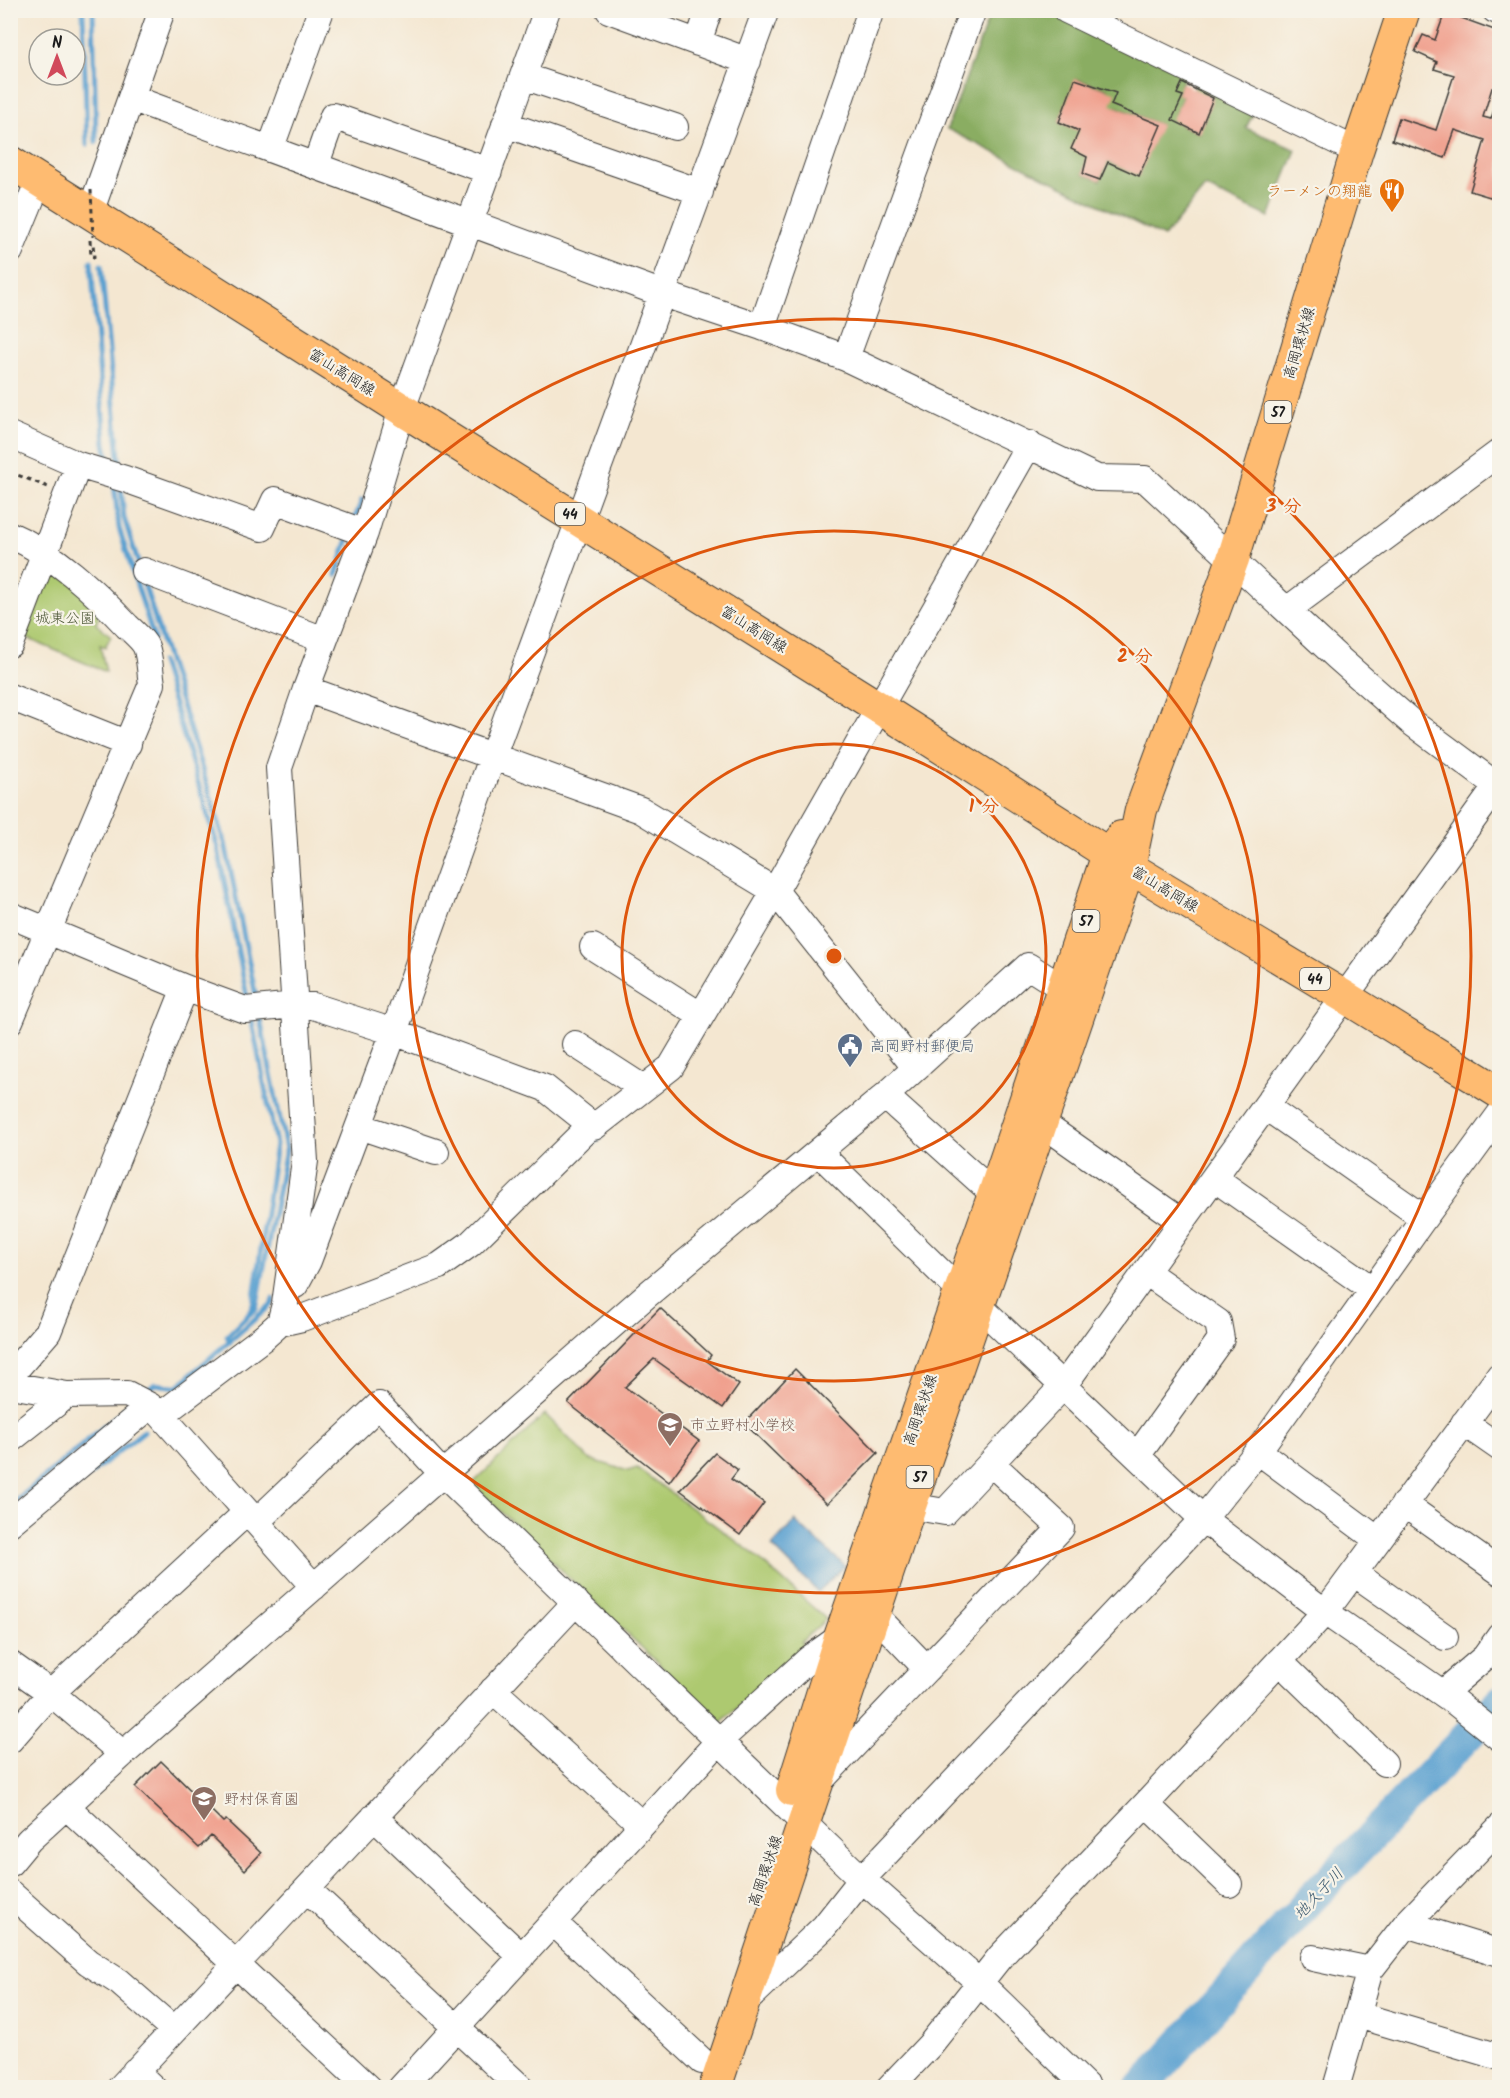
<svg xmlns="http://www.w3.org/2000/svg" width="1510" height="2098" viewBox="0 0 1510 2098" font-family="Kalam,'Klee One',sans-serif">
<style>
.green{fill:#adc96f;stroke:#647246;stroke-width:1.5}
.forest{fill:#8aad62;stroke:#53643f;stroke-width:1.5;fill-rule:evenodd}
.water{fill:#5aa0d0;stroke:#3b5e76;stroke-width:1.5}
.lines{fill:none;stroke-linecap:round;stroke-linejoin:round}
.stream{stroke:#5aa0d0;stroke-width:5}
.river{stroke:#5aa0d0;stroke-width:32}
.building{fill:#f0a08e}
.minor-casing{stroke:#3c3a37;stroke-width:28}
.major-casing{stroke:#3c3a37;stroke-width:34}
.path{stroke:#3c3a37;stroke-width:3;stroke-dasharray:4.5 4.5;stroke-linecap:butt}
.minor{stroke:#fff;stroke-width:26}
.major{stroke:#febb71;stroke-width:32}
.path-bridge{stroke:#3c3a37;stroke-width:3;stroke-dasharray:4.5 4.5;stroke-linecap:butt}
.ring{fill:none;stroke:#de560d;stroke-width:3}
.labels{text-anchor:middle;stroke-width:4.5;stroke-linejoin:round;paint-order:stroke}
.shield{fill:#f7f3e8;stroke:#5e5c59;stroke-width:1.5}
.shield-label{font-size:14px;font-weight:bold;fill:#1c1c1c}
.food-label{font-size:15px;fill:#c56008;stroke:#f7f3e8;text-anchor:end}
.street-label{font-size:15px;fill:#1c1c1c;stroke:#f7f3e8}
.park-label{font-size:15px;fill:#4f5939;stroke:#f7f3e8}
.service-label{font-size:15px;fill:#4e5e75;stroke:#f7f3e8;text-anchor:start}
.education-label{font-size:15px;fill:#785e54;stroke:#f7f3e8;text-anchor:start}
.water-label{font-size:16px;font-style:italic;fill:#38576d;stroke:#f7f3e8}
.centre{fill:#de560d;stroke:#f7f3e8;stroke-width:3}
.ring-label{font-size:18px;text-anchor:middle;font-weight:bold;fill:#de560d;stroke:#f7f3e8;stroke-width:4.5;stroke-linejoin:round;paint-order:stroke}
</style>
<rect width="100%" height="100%" fill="#f7f3e8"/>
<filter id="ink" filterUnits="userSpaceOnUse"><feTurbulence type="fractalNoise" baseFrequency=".0167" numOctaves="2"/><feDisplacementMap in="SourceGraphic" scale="12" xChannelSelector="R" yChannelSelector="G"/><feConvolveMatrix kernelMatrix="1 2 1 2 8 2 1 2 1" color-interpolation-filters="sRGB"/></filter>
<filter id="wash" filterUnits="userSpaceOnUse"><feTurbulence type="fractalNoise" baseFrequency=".008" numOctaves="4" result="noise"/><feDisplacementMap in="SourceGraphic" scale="24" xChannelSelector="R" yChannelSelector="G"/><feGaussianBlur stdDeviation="1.35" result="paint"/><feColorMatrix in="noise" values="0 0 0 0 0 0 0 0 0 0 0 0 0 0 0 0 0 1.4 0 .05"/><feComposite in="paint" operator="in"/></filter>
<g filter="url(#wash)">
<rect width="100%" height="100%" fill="#f4e7d1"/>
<path class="green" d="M53,555L107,595L96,624L111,636L105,647L100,645L106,672L24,637Z
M545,1414L589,1459L628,1471L637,1468L751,1552L826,1619L801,1642L806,1648L720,1723L472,1484Z"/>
<path class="forest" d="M991,11H1057L1256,108L1246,128L1296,150L1269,217L1205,187L1164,237L947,129ZM1185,77L1196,81L1194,90L1204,97L1207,93L1213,96L1199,133L1181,125L1183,117L1175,114L1183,96L1177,93ZM1076,79L1107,89L1098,110L1117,107L1160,125L1139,175L1108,162L1100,180L1083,174L1087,157L1083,132L1059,122Z"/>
<path class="water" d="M795,1521L845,1566L818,1592L772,1546Z"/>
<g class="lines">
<path class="stream" d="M83,10L87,145
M93,10L96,142
M91,261L105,444L110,465
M101,265L120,469
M114,483L119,528L154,639
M121,487L124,518L139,565
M354,521L362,500
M336,575L349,536
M143,580L225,843L257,1002
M161,662L218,848L248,1002
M577,1156L602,1135
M250,1314L256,1309L286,1149L259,1014
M230,1342L227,1336L248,1315L253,1304L276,1144L251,1017
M177,1387L272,1304L273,1299
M143,1394L155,1384L178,1387
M10,1506L131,1404
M10,1539L144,1431"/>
<path class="river" d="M1141,2088L1309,1901L1500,1702"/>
</g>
<g id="blocks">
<path class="building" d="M1445,12L1500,32V78L1496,89L1492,88L1483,117L1491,119L1496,104L1500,105V200L1470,191L1485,140L1455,130L1445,158L1392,140L1399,118L1436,130L1454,75L1434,69L1437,62L1415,52L1423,35L1435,40Z
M1075,79L1116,93L1111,105L1161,125L1139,176L1108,162L1100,180L1083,174L1087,157L1071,149L1079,131L1059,122Z
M1182,83L1213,98L1199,133L1172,120L1183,96L1177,94Z
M660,1308L711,1355L707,1361L739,1385L723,1408L654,1359L625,1387L699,1441L669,1482L568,1403Z
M795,1369L878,1453L827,1504L744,1423Z
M715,1453L738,1470L731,1479L764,1503L740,1535L680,1490Z
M161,1761L223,1822L226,1820L261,1853L245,1870L211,1836L199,1848L135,1787Z"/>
</g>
</g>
<g filter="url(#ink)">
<use href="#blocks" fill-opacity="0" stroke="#3c3a37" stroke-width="1.5"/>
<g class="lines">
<defs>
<path id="minor" d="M609,10L748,61
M1066,10L1357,151
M1495,10L1500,12
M698,43L709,10
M523,76L675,127
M131,98L663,294L762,327L846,358L1097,478L1145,479L1337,657L1411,722L1500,788
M505,124L700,192
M271,147L321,10
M316,164L333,116L489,171
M90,213L162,10
M10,251L39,180
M762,327L871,10
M846,358L973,10
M10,435L78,465L125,479L262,528L275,500L365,533
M10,535C55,554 94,591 127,626C133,632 143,640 146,647C150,657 150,673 152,684L10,1021
M144,571L324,640
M1287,610L1500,452
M10,644L78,465
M306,689L641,810L775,891L915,1067
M10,697L128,744
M10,915L185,988L245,1010L295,1005L313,1006L394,1032L545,1088L594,1127L671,1067L775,891L1029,444
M593,947L700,1015
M575,1044L643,1088
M885,1096L994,1194L1011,1198
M1043,1124L1182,1222
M359,1126L436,1152
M818,1152L961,1292
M1214,1178L1373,1290
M1424,1218L1500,1114
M295,1285L308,1261L394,1032L493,755L766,10
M980,1307L1203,1519L1325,1612L1455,1702L1500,1738
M280,1323L302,1318L439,1266L470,1244L591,1125
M10,1376L48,1332L185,988
M10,1385L67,1395L127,1394L150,1406L161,1415L314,1587
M161,1415L263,1338L280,1323L285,1304L305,1161L279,768L306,689L365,533L402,409L547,10
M1464,1423L1500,1448
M10,1440L67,1395
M1258,1451L1424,1218L1266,1107
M1137,1456L1221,1339L1218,1322L1146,1272
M1404,1504L1500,1572
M910,1506L945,1512L1064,1385L1500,782
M256,1522L379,1405L442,1473L787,1807L862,1879L980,1983L1088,2088
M10,1523L150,1406
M1354,1573L1445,1637
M874,1614L927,1669
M1279,1661L1384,1763
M10,1664L51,1693L123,1754
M493,1690L642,1825
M1443,1693L1485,1657L1500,1636
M10,1740L51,1693L247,1512
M819,1782L1061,1528L991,1463
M1146,1804L1229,1884
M66,1806L369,2088
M374,1817L522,1957
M10,1863L29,1840L123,1754L648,1294L885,1096L1028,966L1064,989
M307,1889L521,2088
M10,1893L88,1962L119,1982L174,2030
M553,1922L702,2061
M1406,1924L1500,1953
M1313,1958L1370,1970
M744,2003L824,1927L862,1879L1203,1519L1258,1451L1378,1540
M1358,2015L1500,2057
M135,2071L153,2088
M120,2088L576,1602
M401,2088L719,1741L809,1659L840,1637
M889,2088L930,2045L1000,1957L1146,1804L1325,1612L1500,1375
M1336,2088L1370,1970L1406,1924L1500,1827"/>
<path id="major" d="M10,162L422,422L878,707L1129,867L1345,997L1500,1093
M792,1790L840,1637L994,1194L1108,854L1121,837
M715,2088L910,1506L1129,867L1141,810L1233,559L1357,151L1404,10"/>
</defs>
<use href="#minor" class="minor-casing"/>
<use href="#major" class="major-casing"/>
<path class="path" d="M90,240L91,257H94L93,242
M10,472L48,487"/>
<use href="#minor" class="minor"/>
<use href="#major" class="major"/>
<path class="path-bridge" d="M91,190L93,237"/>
</g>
</g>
<g class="ring">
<circle cx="834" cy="956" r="212"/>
<circle cx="834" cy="956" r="425"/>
<circle cx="834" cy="956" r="637"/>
</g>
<defs>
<symbol id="restaurant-pin" viewBox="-11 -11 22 30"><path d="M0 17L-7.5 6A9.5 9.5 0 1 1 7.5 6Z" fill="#e8710a" stroke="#f7f3e8"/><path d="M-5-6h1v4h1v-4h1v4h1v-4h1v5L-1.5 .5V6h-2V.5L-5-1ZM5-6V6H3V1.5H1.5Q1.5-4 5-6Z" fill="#fff"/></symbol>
<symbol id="civic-pin" viewBox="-11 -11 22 30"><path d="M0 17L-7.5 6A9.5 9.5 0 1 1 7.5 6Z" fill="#5c6f8a" stroke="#f7f3e8"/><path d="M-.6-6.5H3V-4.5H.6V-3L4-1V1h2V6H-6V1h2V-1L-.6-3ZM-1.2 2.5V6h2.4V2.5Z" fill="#fff"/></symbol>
<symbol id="school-pin" viewBox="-11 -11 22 30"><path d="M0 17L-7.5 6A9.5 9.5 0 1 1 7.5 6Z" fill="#8d6e63" stroke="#f7f3e8"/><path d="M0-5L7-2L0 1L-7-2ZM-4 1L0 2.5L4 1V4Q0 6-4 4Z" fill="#fff"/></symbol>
</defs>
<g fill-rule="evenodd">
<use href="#restaurant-pin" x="1377" y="176" width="30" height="40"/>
<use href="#civic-pin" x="835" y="1031" width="30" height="40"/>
<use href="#school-pin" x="655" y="1410" width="30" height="40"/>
<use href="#school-pin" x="189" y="1784" width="30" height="40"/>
</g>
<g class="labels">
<g class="shield">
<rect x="1264.5" y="401" width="27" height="22" rx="4.5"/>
<rect x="555" y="503" width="30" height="22" rx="4.5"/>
<rect x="1072.5" y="910" width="27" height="22" rx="4.5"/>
<rect x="1300" y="968" width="30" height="22" rx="4.5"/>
<rect x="906.5" y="1466" width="27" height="22" rx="4.5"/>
</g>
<g class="shield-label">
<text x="1278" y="417">57</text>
<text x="570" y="519">44</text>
<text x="1086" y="926">57</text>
<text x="1315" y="984">44</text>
<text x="920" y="1482">57</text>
</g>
<g class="food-label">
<text x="1372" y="196">ラーメンの翔龍</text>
</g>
<g class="street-label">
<text transform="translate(1299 343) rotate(-73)" y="5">高岡環状線</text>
<text transform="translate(342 372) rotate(32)" y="5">富山高岡線</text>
<text transform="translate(754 629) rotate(32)" y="5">富山高岡線</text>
<text transform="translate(1165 889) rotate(31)" y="5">富山高岡線</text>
<text transform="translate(920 1410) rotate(-71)" y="5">高岡環状線</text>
<text transform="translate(765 1871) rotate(-71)" y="5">高岡環状線</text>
</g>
<g class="park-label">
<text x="65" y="623">城東公園</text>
</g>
<g class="service-label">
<text x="870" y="1051">高岡野村郵便局</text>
</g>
<g class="education-label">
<text x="690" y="1430">市立野村小学校</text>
<text x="224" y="1804">野村保育園</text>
</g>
<g class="water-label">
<text transform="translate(1318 1893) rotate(-47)" y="6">地久子川</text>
</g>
</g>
<circle cx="834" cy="956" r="9" class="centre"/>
<g class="ring-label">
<text x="1284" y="512">3 分</text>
<text x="1135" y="662">2 分</text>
<text x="984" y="812">1 分</text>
</g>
<rect width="1510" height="2098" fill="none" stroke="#f7f3e8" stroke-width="36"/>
<g transform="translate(57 57)"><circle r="28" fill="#f7f3e8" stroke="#9f9d96" stroke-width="1.5"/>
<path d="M0-4.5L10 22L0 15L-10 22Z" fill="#d1495b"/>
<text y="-9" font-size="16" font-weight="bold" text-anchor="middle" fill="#1c1c1c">N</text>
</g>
</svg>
